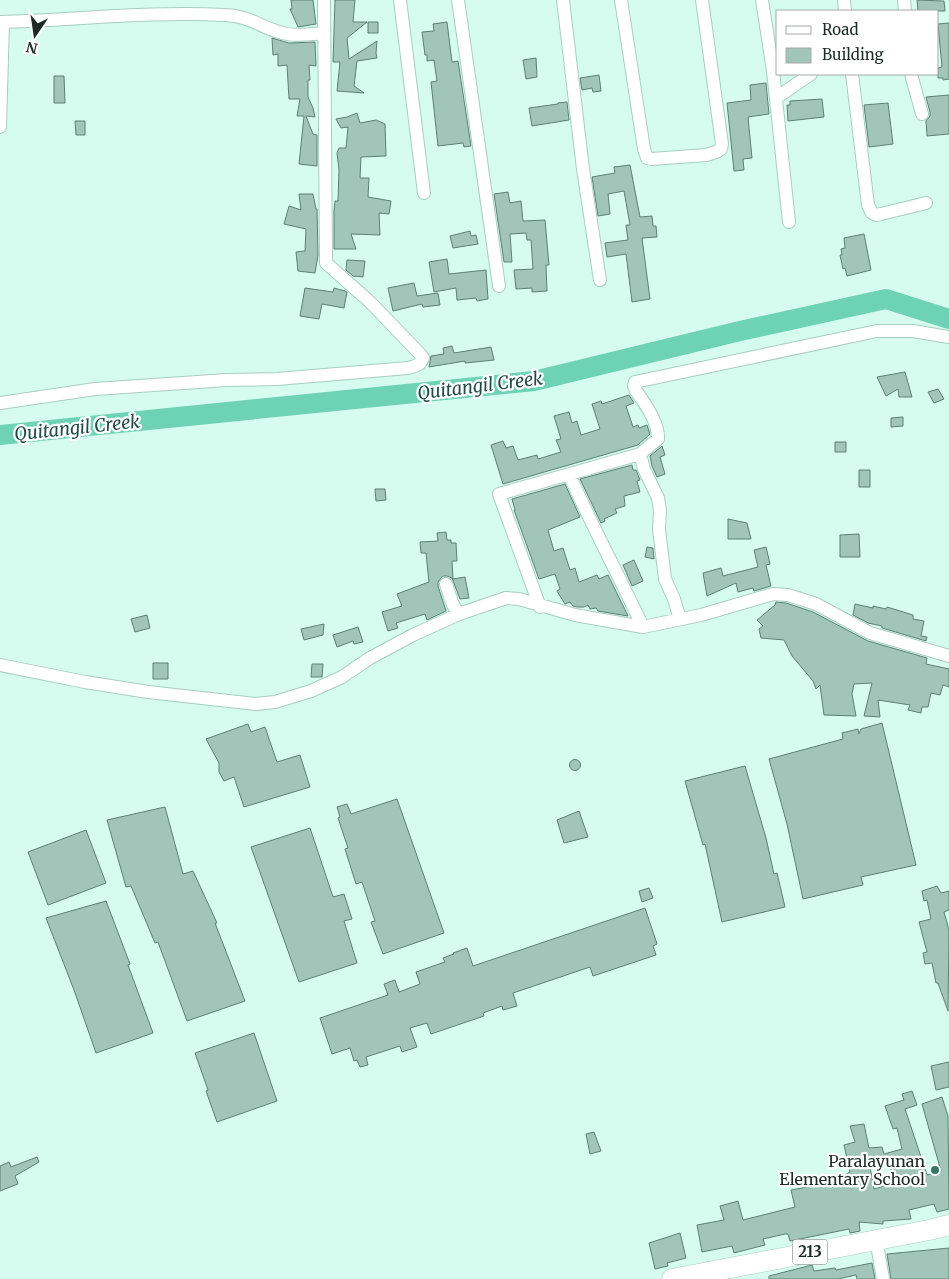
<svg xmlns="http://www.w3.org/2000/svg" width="949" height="1279" viewBox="0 0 949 1279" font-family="Merriweather,serif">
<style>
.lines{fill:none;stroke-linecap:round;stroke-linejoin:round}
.river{stroke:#6ed2b4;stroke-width:20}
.building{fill:#a1c6b9;stroke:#5c8074;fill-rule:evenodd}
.minor-casing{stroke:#a8cec0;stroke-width:14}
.primary-casing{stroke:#a8cec0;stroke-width:21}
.minor{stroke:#fff;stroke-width:12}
.primary{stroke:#fff;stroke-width:20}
.poi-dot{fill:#377663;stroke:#fff;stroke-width:2}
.labels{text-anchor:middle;stroke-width:4.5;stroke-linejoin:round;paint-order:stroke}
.shield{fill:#fff;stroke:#5f6a66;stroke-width:1}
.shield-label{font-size:15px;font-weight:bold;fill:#1b2a25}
.poi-label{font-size:16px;fill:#1b2a25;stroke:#fff;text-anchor:end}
.water-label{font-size:18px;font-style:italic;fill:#214d40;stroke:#fff}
</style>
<rect width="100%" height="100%" fill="#d5fcee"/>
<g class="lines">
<path class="river" d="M0,435L534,381L740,331L886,299L949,319"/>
</g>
<path class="building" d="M291,0H313L316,24L298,27L290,9H292Z
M335,0H355L353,22H367L347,38L349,59L377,41L376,53L377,58L357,61L354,86L364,93L337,91L340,62H333Z
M917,0L944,1L945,11H918Z
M368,22H378V33H368Z
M447,22L452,62L458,61L471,146L464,147L463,143L438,146L431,82L437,81L434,60L427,61V55H425L422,32L434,31L433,24Z
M949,23V79L943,80V78H938V68L942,67L938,24Z
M272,38L289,43L315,42L316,66L309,65L310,80H308V97L313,108L315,117L306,116L313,134L317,135V166L299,164L304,116H297L300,99H289L287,65L278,66V54L273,55Z
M536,58L537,77L526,79L523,60Z
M599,75L601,91L593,92L592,88L582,90L580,78Z
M54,76H64L65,103H54Z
M766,83L769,114L748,117L752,158L743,159L744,170L734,171L727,103L751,100L750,85Z
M949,95V134L927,136L926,121L930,116V112L926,97Z
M822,99L824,117L788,121L787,105H790V101Z
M567,102L569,120L532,126L529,108L558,104V103Z
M888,103L893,144L869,147L864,105Z
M357,113L360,123L376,120L385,124L386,156L361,157L360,178H369L368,197L391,201L389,214L379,213L380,235L351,234L356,249H334V211L335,201H338L339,170L337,153L339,148H346L348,127L341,128L336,119L347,117Z
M75,121H85V135H76Z
M630,165L640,217L652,216L653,226H656L657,237L642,238L650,299L632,302L626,254L607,257L605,243L628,240L626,225H630L624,191L608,194L610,214L598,216L592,177L615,173L614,167Z
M508,192L510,203L521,201L523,221L545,220L549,265H546L547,291L532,292V288L516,289L514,270L533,269L531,240H527L526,233L510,234L512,262H504L494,194Z
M299,194H313L316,209H317L318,255L315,273L298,271L296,252L305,251L306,229L284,224L289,206L301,210Z
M470,231L471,236L476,235L478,244L453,248L450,236Z
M864,234L871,270L847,276L845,268L843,269L840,255H842L841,249L845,248L844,238Z
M447,259L449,274L486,270L488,299L477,301L476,298L457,300L456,288L434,292L429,262Z
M347,260L365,261L363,277L353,276L346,270Z
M414,283L417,296L438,293L440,305L423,307L422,304L393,311L388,288Z
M305,288L333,292L334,288L345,291L347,292L344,308L322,304L319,319L300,316Z
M452,346L454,353L491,347L494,360L465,363V361L429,367L431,356L444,354L443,348Z
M905,372L912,397H899L898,389L886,396L877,377Z
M938,389L944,399L934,403L928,392Z
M629,395L634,403L626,406L633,427L638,425L639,428L647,425L650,434L638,445L503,484L491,445L503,441L506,448L513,446L518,460L537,455L538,459L561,452L556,440L561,439L554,416L569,412L572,423L577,421L581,435L600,429L592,404L601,401L602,404Z
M903,417V426L891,427V418Z
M835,442H846V452H835Z
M662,446L665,455L660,457L665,474L657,477L652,466L650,456Z
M632,465L633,470H636L640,480L637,481L640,492L624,496L625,506L615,509L617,513L604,519L605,521L601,523L580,479Z
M859,470H870V487H859Z
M565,484L580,517L548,530L554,551L563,548L570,570L575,568L579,582L597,575L599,579L608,575L628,616L598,611L596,608L590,609L588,605L584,607H577L573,606L570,602L565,604L557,591L560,589L555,574L539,579L514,510H515L512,499Z
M375,489H385L386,500L376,501Z
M728,519L747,523L751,539H728Z
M446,532L447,540H451V543H456L457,561H452L453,579L465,577L469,598L460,599L452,578L447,576H443L438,582V586L446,611L427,620L425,614L396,623L398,628L388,631L382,612L402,606L397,594L429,582L426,553H421L420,542L438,541L437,533Z
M859,534L860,557H840V535Z
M647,547L653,548L654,559L645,557Z
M766,547L770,564L766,565L771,586L754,591L753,588L738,592L736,583L707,596L703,573L721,568L723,576L758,567L754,550Z
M634,560L643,581L632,586L623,565Z
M776,602L786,603L813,612L868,641L927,658L926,664L949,669V687L943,685L940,695L931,693L928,707H922L921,713L908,710L910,705L878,700L880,717L864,716L872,683L854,684L852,694L856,716L824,715L820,685L816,689L813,681L792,656L784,640L761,638L759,629L763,626L757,620L775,605Z
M855,604L873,608V606L886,609L887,607L913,615V619L924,621L921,636L927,637L926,641L882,628V626L868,623L853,615Z
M147,615L150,628L135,632L131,619Z
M324,624L323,635L304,640L301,629Z
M358,627L363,642L354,644L353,641L337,647L333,635Z
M153,663H168V679H153Z
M312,664H323L322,677H311Z
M882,723L916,865L861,877L863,885L803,899L787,824L769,759L843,739L842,733L858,729L859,734L861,729Z
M248,724L251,732L265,727L277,762L300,755L310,787L244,807L234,777L224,781L219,772V763L206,739Z
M569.5 765a5.5 5.5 0 1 1 11 0a5.5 5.5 0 1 1-11 0Z
M745,766L766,838L774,874L777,873L785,907L722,922L705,844L703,845L685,781Z
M397,799L444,933L383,954L371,922L375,921L362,882L356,884L345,849L348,848L338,818L340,817L337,807L347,804L351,814Z
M165,807L183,874L193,871L217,923H215L245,1001L187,1021L158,942L155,943L131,886L126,887L107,820Z
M579,811L588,837L564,843L557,820Z
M310,828L333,897L344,894L352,919L344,921L357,963L299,982L251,847Z
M86,830L106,883L48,905L28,852Z
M937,886L941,893L949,891V910L944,912L949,930L948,1011L938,983H936L932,963L925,964L923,953L927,952L919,922L931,919L927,900L924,901L922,891Z
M649,888L653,898L642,902L639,891Z
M106,901L130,964L128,965L153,1033L96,1053L74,990L46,918Z
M645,908L657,944L653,946L656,955L593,976L590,967L513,993L517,1006L503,1010L502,1006L483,1013L484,1016L431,1034L427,1023L410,1028L417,1047L402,1052L400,1046L366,1057L368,1065L360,1067L357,1060L354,1061L350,1048L332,1054L320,1018L388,995L384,984L395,980L399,992L420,984L416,972L445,962L443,958L454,954L453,953L467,948L473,966Z
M254,1033L277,1101L217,1122L206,1091L208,1090L195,1053Z
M949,1062V1087L936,1090L931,1066Z
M912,1091L917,1105L905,1109L927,1175L941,1171L922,1104L942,1097L948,1116L949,1209L937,1212L934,1204L909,1210L911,1219L883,1221V1224L859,1222L860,1231L850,1233L849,1229L790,1241L788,1234H785L763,1239L765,1245L734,1253L732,1246L702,1252L697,1225L724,1220L720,1206L738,1201L743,1220L795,1207L791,1190L839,1181L838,1179L850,1172L844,1145L855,1142L850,1126L864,1124L869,1148L882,1147L884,1154L902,1149L897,1128L893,1129L885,1106L904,1100L902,1094ZM889,1161L894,1183L874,1189L870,1167Z
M594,1132L601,1151L590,1154L586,1134Z
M37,1157L39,1162L15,1176L18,1184L0,1191V1166L9,1162L11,1167Z
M680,1233L686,1258L667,1263L668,1266L655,1269L649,1243Z
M949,1248V1279H891L887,1254Z
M872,1263L875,1279H857L856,1275L838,1279H769V1276L812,1265L814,1271L835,1268L836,1270Z"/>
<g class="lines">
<defs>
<path id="minor" d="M400,0L424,193
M458,0L499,286
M563,0L583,169L600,280
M621,0L644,149L647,158L652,159L706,155L716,152L721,149L722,144L702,0
M762,0L773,71L789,222
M844,0L845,11
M904,0L905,11
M0,22C75,20 150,11 225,15C250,16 258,26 279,32C293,37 310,34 324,33
M852,74L868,205L872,213L876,215L881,214L926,203
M911,74L922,114
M776,98L811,74
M0,127L3,22
M0,403L95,389L227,380L277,379L408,368C415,366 420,366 423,358L421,355L370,302L326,263L324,0
M640,454L658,439C659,423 645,403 636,391L634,386L635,382L877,331H913L949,337
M569,474C592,526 619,576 643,627
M446,584L453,605L459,614
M540,607L499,494L640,454L644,469L658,498L660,510L659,529L665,579L674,599L680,619
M0,665L85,682L148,692L256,704L275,702L311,691L342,677L370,658L413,635L459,614L506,598L519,599L575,615L643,627L701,615L773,594L788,595L816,604L870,633L949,656
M876,1239L883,1279"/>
<path id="primary" d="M672,1279L929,1230L949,1225"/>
</defs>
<use href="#minor" class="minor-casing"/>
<use href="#primary" class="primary-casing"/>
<use href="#minor" class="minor"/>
<use href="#primary" class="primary"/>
</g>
<circle class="poi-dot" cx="935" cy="1170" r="5"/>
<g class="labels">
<rect class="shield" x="792.5" y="1239.5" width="35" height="25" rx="4"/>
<g class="shield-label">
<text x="810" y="1257">213</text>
</g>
<g class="poi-label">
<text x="925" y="1167">Paralayunan<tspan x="925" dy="18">Elementary School</tspan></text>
</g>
<g class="water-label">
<text transform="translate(480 386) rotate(-7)" y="6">Quitangil Creek</text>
<text transform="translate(77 428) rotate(-6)" y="6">Quitangil Creek</text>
</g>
</g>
<rect x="776" y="10" width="162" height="65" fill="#ffffff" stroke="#a4aaa8"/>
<rect x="786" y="26" width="25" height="8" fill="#ffffff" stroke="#a4aaa8"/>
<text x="822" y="35" font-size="15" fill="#1b2a25">Road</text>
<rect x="786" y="48" width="25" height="15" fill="#a1c6b9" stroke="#a4aaa8"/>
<text x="822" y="60" font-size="15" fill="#1b2a25">Building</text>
<g transform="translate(35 35) rotate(193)" stroke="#ffffff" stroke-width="4" paint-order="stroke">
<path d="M0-4L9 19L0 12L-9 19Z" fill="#1b2a25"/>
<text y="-8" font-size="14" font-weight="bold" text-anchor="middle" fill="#1b2a25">N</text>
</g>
</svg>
